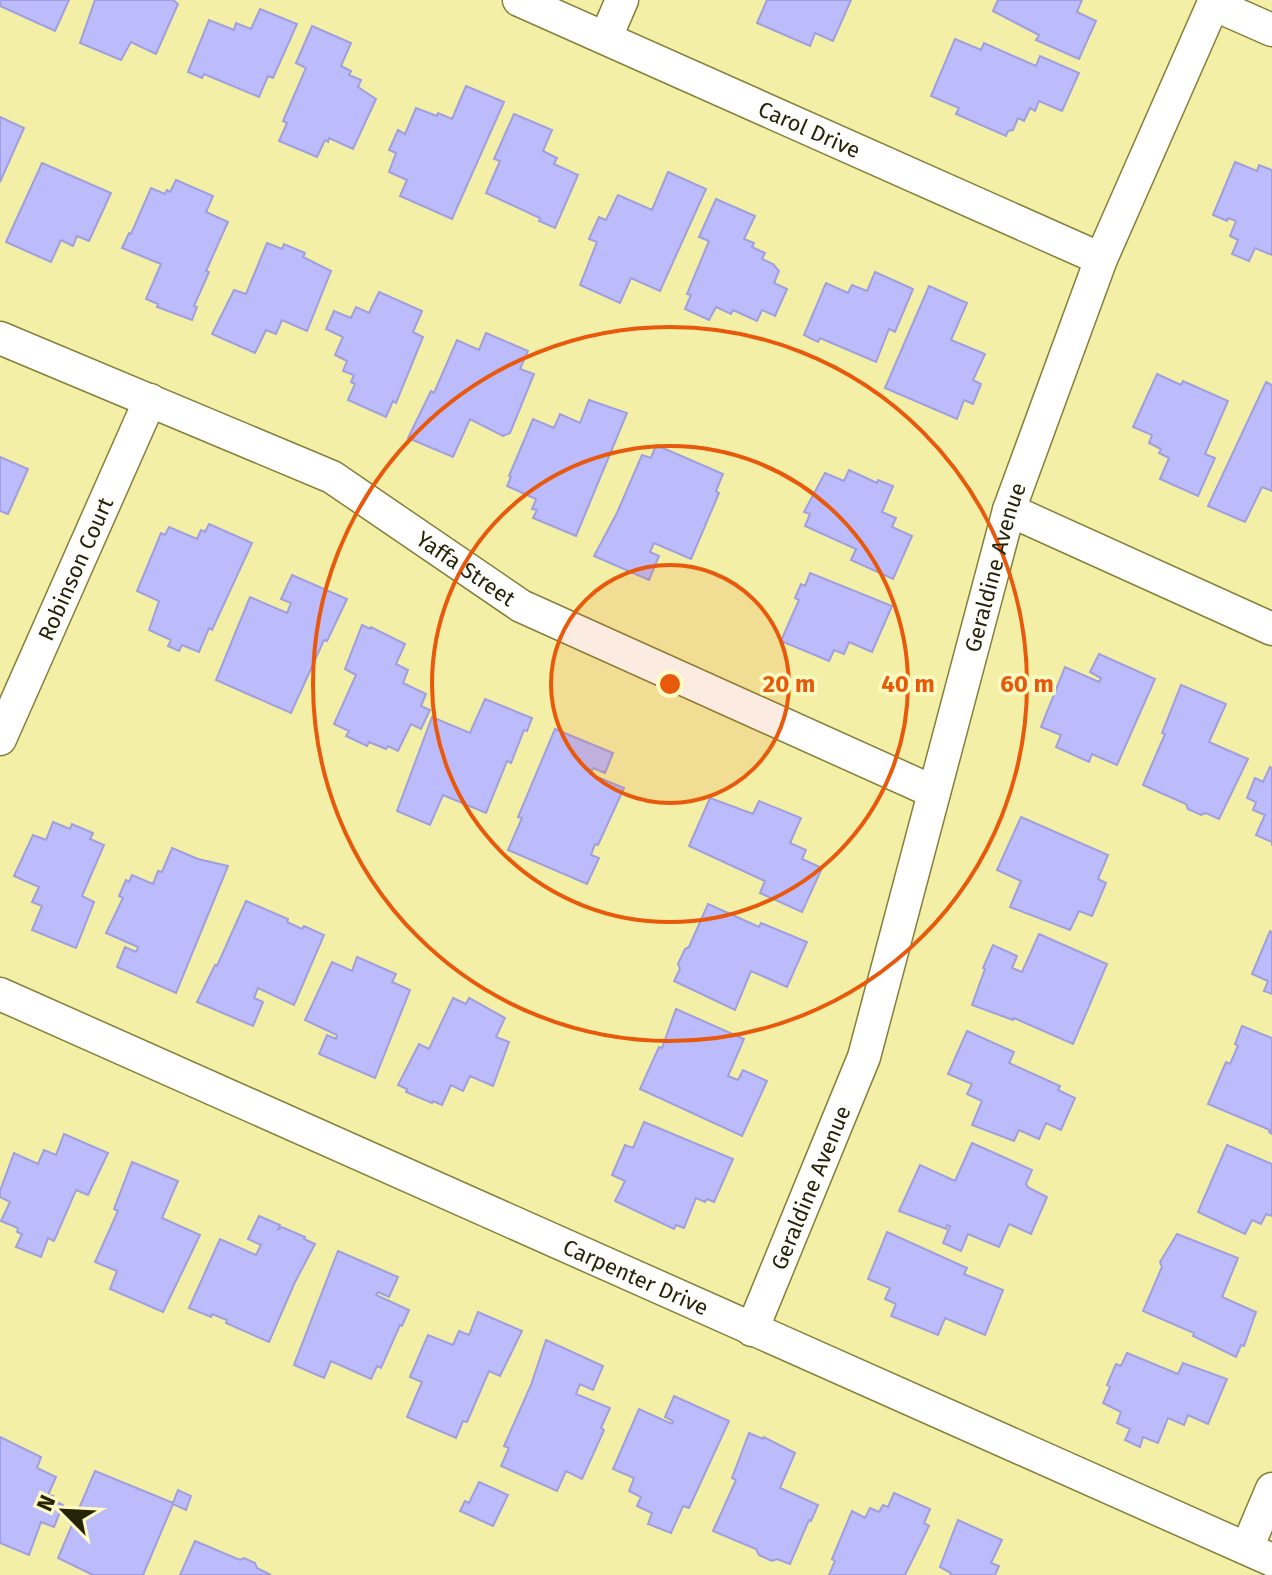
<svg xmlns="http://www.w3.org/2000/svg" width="1272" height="1575" viewBox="0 0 1272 1575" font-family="'Fira Sans',sans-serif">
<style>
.building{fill:#bcbbfc;stroke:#a09fde;stroke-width:2}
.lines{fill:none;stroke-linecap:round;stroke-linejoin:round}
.street-casing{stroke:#847f3a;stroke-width:35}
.street{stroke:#fff;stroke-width:32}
.ring{fill:none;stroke:#e8590c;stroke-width:4}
.labels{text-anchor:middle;stroke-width:7;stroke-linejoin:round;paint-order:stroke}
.street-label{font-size:22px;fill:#262406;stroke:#fffbc3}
.centre{fill:#e8590c;stroke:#fffbc3;stroke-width:4}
.ring-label{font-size:24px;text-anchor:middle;font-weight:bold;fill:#e8590c;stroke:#fffbc3;stroke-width:7;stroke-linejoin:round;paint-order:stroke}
</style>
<rect width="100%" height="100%" fill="#f3efa7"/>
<path class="building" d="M0,0H69L55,31L0,6Z
M95,0H173L178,4L156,54L131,42L121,60L80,43Z
M767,0H851L833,41L815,33L810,46L757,23Z
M998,0H1082L1077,12L1096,21L1079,59L1036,40L1039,35L993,11Z
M260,9L297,24L273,78L268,76L259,97L204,74L202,78L188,72L209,20L234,30L236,23L251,29Z
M312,26L351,43L341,66L351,71L349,75L361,80L358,87L376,99L353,149L329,138L328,142L325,140L317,157L279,141L287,123L283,121L306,68L296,63Z
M955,39L981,50L984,43L1036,66L1040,56L1079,73L1062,111L1039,101L1035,111L1030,108L1024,121L1018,118L1013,130L1008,131L1006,136L956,114L959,108L931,96Z
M466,86L504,102L452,219L400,196L407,180L389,172L396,153L389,150L398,130L405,134L416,108L437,116L438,113L452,119Z
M514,114L552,130L543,151L557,158L554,164L578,175L555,228L539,221L540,218L486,193L500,161L494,159Z
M0,117L24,128L0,182Z
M1235,162L1257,171L1259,165L1272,170V255L1255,248L1249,261L1232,254L1238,240L1230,236L1236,221L1228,218L1227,221L1213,215Z
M42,163L111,193L89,241L77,236L73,246L61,240L51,262L6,242Z
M668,172L706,189L660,291L631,278L620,303L580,285L597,242L589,239L599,217L606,220L618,195L652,210Z
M176,180L213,196L206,212L228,222L206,271L209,272L194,306L197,307L192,320L157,307L158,304L146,299L161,264L122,248L129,233L131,234L151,188L165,194L167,190L170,192Z
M716,199L755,216L744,239L754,243L752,247L765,253L762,259L773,264L779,271L774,283L787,289L775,316L762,310L757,321L733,310L731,314L716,307L709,320L685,309L691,295L687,294L709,241L699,237Z
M267,243L282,249L284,244L305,253L303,257L331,271L307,331L282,320L276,334L266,330L255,353L212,334L234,290L246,294Z
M875,272L913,289L895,332L889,329L876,362L820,338L818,342L804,335L826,283L848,293L852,285L867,291Z
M929,286L967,303L951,340L985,354L973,380L981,384L973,404L964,400L957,419L885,388Z
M379,292L422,311L413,332L423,337L396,403L393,401L386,417L348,400L355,384L351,382L354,375L343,371L347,361L335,355L343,337L326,329L334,311L351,318L356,307L369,313Z
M486,333L528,351L520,369L534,374L510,433L503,436L470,419L453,457L408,438L431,391L434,393L457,340L479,350Z
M1157,374L1181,385L1183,381L1228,401L1205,454L1215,458L1198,496L1160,479L1169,458L1159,453L1161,449L1149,443L1152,435L1133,427Z
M1266,382L1272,385V491L1262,487L1245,522L1208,506Z
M589,400L627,413L576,536L533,518L537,510L532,509L536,499L507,486L511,477L509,476L533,419L554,428L560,414L580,423Z
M656,445L723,474L716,491L719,493L691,559L654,543L650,552L659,556L649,580L594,556L617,513L642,455L651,458Z
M0,457L28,469L8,514L0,511Z
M849,470L877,483L878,480L893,486L882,512L896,518L892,527L912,536L893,579L851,560L856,549L805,526L810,514L804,512L825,473L844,481Z
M209,524L252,543L212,630L209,628L199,652L182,645L179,651L168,646L171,640L149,630L159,601L137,591L161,533L165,535L169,527L197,539L201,530L205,532Z
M810,573L892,606L872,652L849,642L844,654L834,650L829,661L781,641L799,600L795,598L801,584L805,586Z
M292,575L347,599L327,641L324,640L291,713L216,680L250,597L287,613L291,603L281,599Z
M362,625L370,629L371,627L405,644L396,664L408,670L403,683L426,694L421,706L430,710L421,729L411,724L398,751L388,746L386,749L369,742L367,746L346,736L349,731L334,724L356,675L345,669Z
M1099,654L1155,679L1117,765L1092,754L1089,762L1056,747L1061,735L1041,727L1065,667L1099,682L1101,678L1090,672Z
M1181,685L1226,704L1209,742L1248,759L1219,819L1206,813L1201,815L1188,809L1186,804L1143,785L1165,734L1162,733Z
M485,699L532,718L527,731L524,730L511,763L507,761L486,813L443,795L430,825L397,811L432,717L470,733Z
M555,729L613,753L605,773L593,768L590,774L624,788L598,845L595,844L591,855L599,858L587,884L508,850L522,818L518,817Z
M1270,767L1272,768V846V842L1256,835L1265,815L1253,810L1256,802L1247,798L1255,778L1263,782Z
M710,798L753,814L759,801L801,818L790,843L806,850L802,859L822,868L802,912L760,893L765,881L689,846Z
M1021,817L1108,855L1098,879L1106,883L1092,916L1079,911L1070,930L1010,907L1021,881L997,870Z
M53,822L70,829L72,824L93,833L90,839L104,845L82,896L94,902L76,948L32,930L42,906L32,902L39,887L14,876L33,835L46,840Z
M172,848L198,859L228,866L176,993L117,967L125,947L136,952L138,947L106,933L123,898L119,896L126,880L129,882L132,875L153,884L158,871L162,872Z
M246,901L288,919L287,922L302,929L304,926L324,935L294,1005L258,988L254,998L263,1002L253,1026L197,1002L215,965L217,966Z
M708,904L759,927L761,923L807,942L787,987L751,971L735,1010L674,981L680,969L678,964L685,949L689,947Z
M1270,931L1272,932V994L1264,991L1268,981L1252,974Z
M1039,934L1107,964L1073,1044L1014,1018L1013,1020L972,1005L985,969L983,968L993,945L1017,956L1012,968L1022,972Z
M357,957L396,974L392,982L410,990L375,1078L319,1054L327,1035L336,1039L337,1035L305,1020L332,962L352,971Z
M453,998L466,1004L469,998L505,1018L496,1037L509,1042L493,1086L470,1076L463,1091L451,1085L442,1105L433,1101L432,1103L406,1092L407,1089L398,1085L419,1044L429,1049Z
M676,1009L744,1039L728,1076L738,1080L743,1070L767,1081L742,1136L640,1089L659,1047L662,1048Z
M1242,1026L1272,1038V1134L1269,1132L1270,1130L1208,1104L1226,1062L1230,1064L1238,1046L1235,1044Z
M967,1031L1014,1052L1009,1063L1060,1086L1058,1090L1075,1098L1061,1130L1046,1123L1039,1139L1019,1130L1014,1141L972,1125L982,1101L967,1094L972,1084L948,1074Z
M644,1122L733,1159L714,1202L707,1199L705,1202L696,1198L684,1228L676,1225L674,1229L615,1201L625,1181L612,1175L625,1145L633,1148Z
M64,1134L108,1153L88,1195L76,1190L54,1241L48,1238L41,1257L16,1247L22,1234L17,1232L18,1228L1,1221L10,1202L0,1197V1191L14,1153L38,1164L44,1150L56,1155Z
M972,1143L1032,1170L1026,1184L1029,1188L1047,1197L1031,1234L1009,1224L999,1247L968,1234L961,1251L943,1243L950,1226L947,1225L946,1229L899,1211L920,1165L955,1181Z
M1227,1145L1272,1164V1216L1266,1214L1261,1224L1252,1220L1245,1234L1198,1212Z
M132,1162L178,1181L162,1218L200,1235L163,1312L110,1289L117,1271L95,1262L118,1211L114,1209Z
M259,1216L280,1225L278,1229L282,1227L305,1237L304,1239L315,1244L295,1282L269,1342L226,1323L227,1320L212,1314L211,1317L189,1308L220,1239L256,1255L261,1245L248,1239Z
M887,1232L967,1268L964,1274L1003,1290L985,1335L945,1318L938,1335L891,1316L896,1304L885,1299L890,1288L868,1279Z
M1177,1234L1238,1258L1222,1297L1256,1312L1244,1346L1241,1345L1236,1357L1193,1336L1194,1333L1143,1311L1162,1267L1160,1262Z
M338,1251L398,1277L389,1297L378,1292L376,1295L409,1310L402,1326L400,1325L381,1368L377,1366L371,1379L331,1361L324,1378L294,1365Z
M478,1312L522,1331L500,1376L489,1371L467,1422L463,1421L456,1438L407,1417L422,1382L410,1377L428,1335L453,1345L459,1331L469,1335Z
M546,1340L603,1366L593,1390L580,1384L576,1394L610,1408L601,1428L604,1430L582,1479L566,1471L557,1491L501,1466L509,1448L504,1446L531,1385Z
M1127,1353L1178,1374L1183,1363L1227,1379L1208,1424L1188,1415L1184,1425L1168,1418L1158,1443L1143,1437L1140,1447L1125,1440L1130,1429L1117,1423L1121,1412L1103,1403L1110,1387L1107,1385L1116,1364L1121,1366Z
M674,1396L729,1421L689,1508L683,1506L671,1533L648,1524L652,1513L637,1506L641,1497L629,1491L634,1478L613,1469L639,1409L672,1424L673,1421L665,1417Z
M749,1433L763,1439L764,1437L795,1453L780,1488L818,1505L811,1521L809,1520L790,1564L777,1559L772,1561L759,1555L756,1549L713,1531L736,1480L732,1478Z
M0,1437L41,1457L37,1468L56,1477L48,1495L53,1496L51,1499L63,1505L54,1527L41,1522L29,1555L0,1543Z
M95,1471L173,1503L178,1490L191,1496L186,1510L173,1504L143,1575H93L58,1558Z
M479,1482L508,1495L493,1526L460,1511L465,1501L469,1503Z
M894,1493L930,1509L924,1523L929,1526L905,1575H829L835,1561L832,1559L852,1511L865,1518L870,1508L879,1512L883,1505L888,1507Z
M958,1520L1002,1540L991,1563L999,1566L995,1575H950L951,1573L940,1567Z
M195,1541L240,1560L244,1558L255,1563L257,1568L271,1575H180Z"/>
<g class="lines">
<defs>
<g id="street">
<path id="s1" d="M519,0L1101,259"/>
<path d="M1213,4L1272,30"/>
<path d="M606,37L622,0"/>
<path id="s2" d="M0,338L332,477L521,606L934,792"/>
<path d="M1009,510L1272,629"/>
<path id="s3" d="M0,739L150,400"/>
<path id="s4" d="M0,994L1272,1560"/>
<path id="s5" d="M752,1330L864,1057L1009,510L1101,259L1215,0"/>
<path d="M1247,1548L1272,1489"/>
</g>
</defs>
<use href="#street" class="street-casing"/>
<use href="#street" class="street"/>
</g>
<circle cx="670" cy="684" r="119" fill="#e8590c" fill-opacity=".12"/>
<g class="ring">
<circle cx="670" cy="684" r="119"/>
<circle cx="670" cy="684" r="238"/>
<circle cx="670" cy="684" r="357"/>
</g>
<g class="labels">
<g class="street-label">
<text dy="8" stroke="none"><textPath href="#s1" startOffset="318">Carol Drive</textPath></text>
<text dy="8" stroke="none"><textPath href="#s2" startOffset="522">Yaffa Street</textPath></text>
<text dy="8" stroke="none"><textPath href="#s5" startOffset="802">Geraldine Avenue</textPath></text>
<text dy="8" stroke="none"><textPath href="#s3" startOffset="186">Robinson Court</textPath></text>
<text dy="8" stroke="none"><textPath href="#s5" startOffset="154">Geraldine Avenue</textPath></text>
<text dy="8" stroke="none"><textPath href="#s4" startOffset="696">Carpenter Drive</textPath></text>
</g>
</g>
<circle cx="670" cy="684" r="12" class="centre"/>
<g class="ring-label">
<text x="789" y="692">20 m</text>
<text x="908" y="692">40 m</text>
<text x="1027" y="692">60 m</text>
</g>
<g transform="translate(64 1511) rotate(294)" stroke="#fffbc3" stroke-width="6" paint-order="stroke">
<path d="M0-6L14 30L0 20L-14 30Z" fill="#262406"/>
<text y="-12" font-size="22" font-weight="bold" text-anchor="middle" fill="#262406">N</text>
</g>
</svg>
